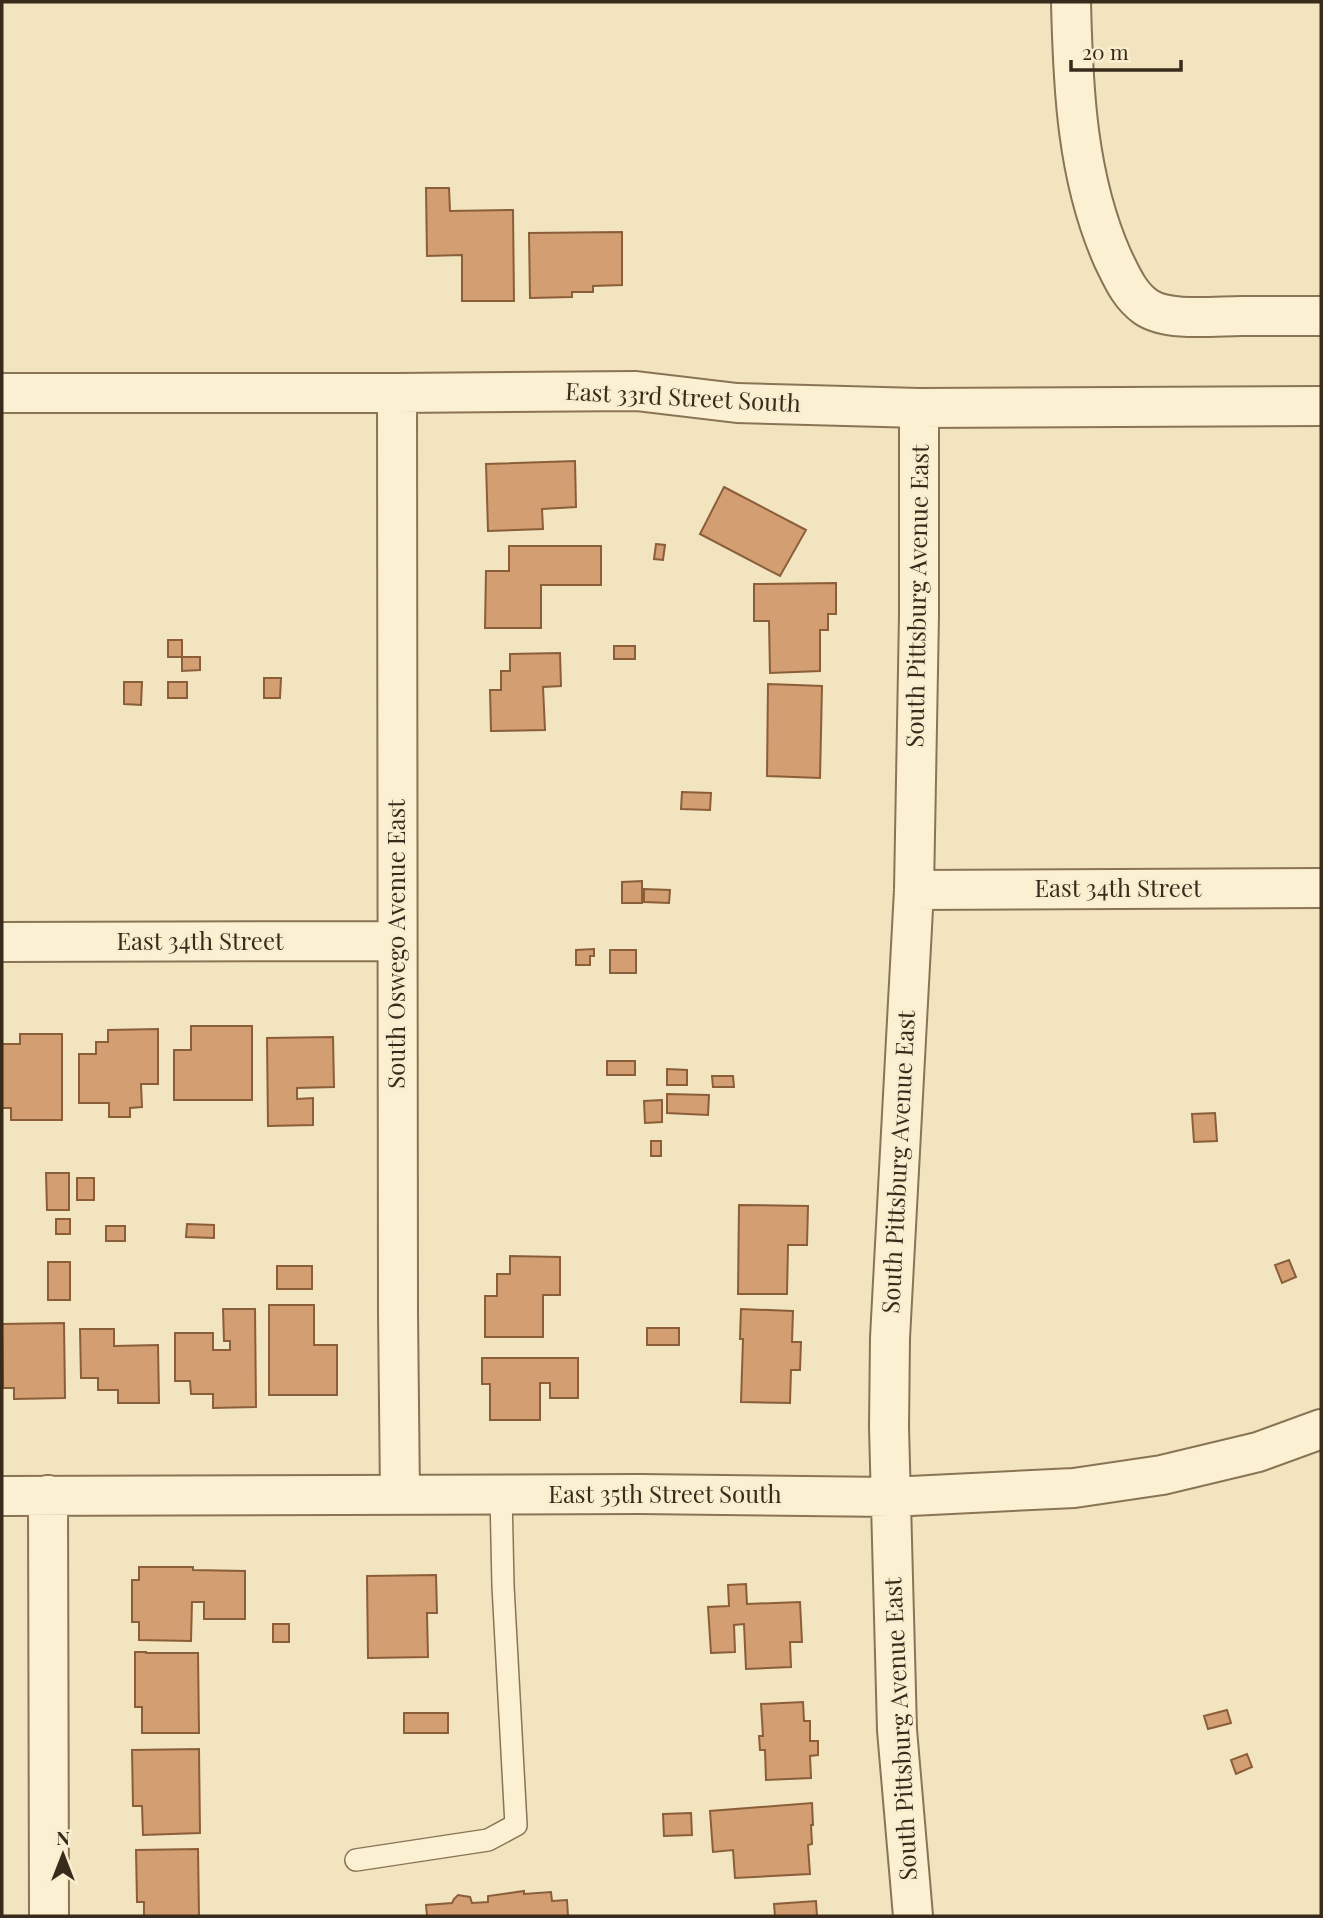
<svg xmlns="http://www.w3.org/2000/svg" width="1323" height="1918" viewBox="0 0 1323 1918" font-family="'Playfair Display',serif">
<style>
.building{fill:#d29e72;stroke:#8b5e3a;stroke-width:2}
.lines{fill:none;stroke-linecap:round;stroke-linejoin:round}
.service-casing{stroke:#8a7456;stroke-width:24}
.minor-casing{stroke:#8a7456;stroke-width:42}
.service{stroke:#fbf1d2;stroke-width:21}
.minor{stroke:#fbf1d2;stroke-width:38}
.labels{text-anchor:middle;stroke-width:5;stroke-linejoin:round;paint-order:stroke}
.street-label{font-size:24px;fill:#392b1b;stroke:#f8eecf}
</style>
<rect width="100%" height="100%" fill="#f1e4be"/>
<path class="building" d="M426,188H449L450,211L513,210L514,301H462V255L427,256Z
M622,232V285L593,286V292H572V297L530,298L529,233Z
M575,461L576,507L542,509L543,529L488,531L486,464Z
M724,487L806,530L780,576L700,534Z
M656,544L665,545L663,560L654,559Z
M509,546H601V585H541V628H485L486,571H509Z
M836,583V614H828V630H820V671L770,673L769,621H754V584Z
M168,640H182V657H168Z
M614,646H635V659H614Z
M560,653L561,686L543,687L545,730L491,731L490,690H501V671H510V654Z
M182,657H200V670L182,671Z
M264,678H281L280,698H264Z
M124,682H142L141,705L124,704Z
M168,682H187V698H168Z
M768,684L822,686L820,778L767,776Z
M682,792L711,793L710,810L681,809Z
M642,881V903H622V882Z
M644,889L670,890L669,903L644,902Z
M594,949V956H590V965H576V950Z
M610,950H636V973H610Z
M191,1026H252V1100H174V1050H191Z
M158,1029V1084H141L142,1107L130,1108V1117H109V1103H79V1054H96V1042H108V1030Z
M20,1034H62V1120H11V1108H2V1044H20Z
M333,1037L334,1087L297,1088V1099L313,1098V1125L268,1126L267,1038Z
M607,1061H635V1075H607Z
M667,1069L687,1070V1085H667Z
M712,1076H733L734,1087H713Z
M667,1094L709,1095L708,1115L667,1113Z
M662,1100V1122L645,1123L644,1101Z
M1215,1113L1217,1141L1194,1142L1192,1114Z
M651,1141H661V1156H651Z
M46,1173H69V1210H47Z
M77,1178H94V1200H77Z
M739,1205L808,1206L807,1245H788L787,1294H738Z
M56,1219H70V1234H56Z
M187,1224L214,1225V1238L186,1237Z
M106,1226H125V1241H106Z
M510,1256L560,1257V1295H543V1337H485V1296H497V1274H510Z
M1289,1260L1296,1277L1282,1283L1275,1265Z
M48,1262H70V1300H48Z
M277,1266H312V1289H277Z
M269,1305H314V1345H337V1395H269Z
M223,1309H255L256,1407L213,1408V1394H191L190,1381H175V1333H213V1350H230V1341H224Z
M741,1309L793,1311L792,1342H801L800,1370H791L790,1403L741,1402L743,1339H740Z
M64,1323L65,1398L14,1399V1388H3L2,1324Z
M647,1328H679V1345H647Z
M80,1329H114V1346L158,1345L159,1403H118V1390H98V1378H81Z
M482,1358H578V1398H550V1383H540V1420H490V1384H482Z
M139,1567H193V1570L245,1571V1619H204V1602H192L191,1641L139,1640V1622H132V1580H139Z
M436,1575L437,1613H427L428,1657L368,1658L367,1576Z
M746,1584L747,1604L800,1602L802,1642H790L791,1667L746,1669L744,1624L734,1625L735,1652L711,1653L708,1607L729,1606L728,1585Z
M273,1624H289V1642H273Z
M135,1652H146V1653H198L199,1733H142V1707H135Z
M803,1702L804,1721H810V1741H818V1755L810,1756L811,1778L766,1780L765,1750H760L759,1736H763L761,1704Z
M1227,1710L1231,1723L1208,1729L1204,1716Z
M404,1713H448V1733H404Z
M199,1749L200,1833L143,1835L142,1806H133L132,1750Z
M1247,1754L1252,1767L1236,1774L1231,1760Z
M812,1803L813,1825H811L812,1844L808,1845L810,1874L735,1878L733,1850L713,1852L710,1811Z
M691,1813L692,1835L664,1836L663,1814Z
M198,1849L199,1916H144V1902H137L136,1850Z
M524,1891V1894L551,1892L552,1901L567,1900L568,1916H427L426,1905L452,1903L454,1899L458,1895L470,1897L472,1903L488,1902V1896Z
M816,1901L817,1916H775L774,1904Z"/>
<g class="lines">
<defs>
<path id="service" d="M356,1860L488,1840L516,1825L503,1586L501,1494"/>
<path id="minor" d="M1071,2C1073,89 1077,178 1113,259C1122,277 1129,295 1146,307C1168,322 1215,316 1241,316C1268,316 1294,316 1321,316
M2,393H397L636,391L737,403L919,408L1321,406
M397,393L398,1313L400,1495
M914,890L1321,888
M2,942L397,941
M48,1495L49,1916
M2,1496L640,1494L890,1497L1074,1488L1162,1475L1258,1452L1321,1429
M913,1916L897,1730L889,1427L890,1338L914,890L919,615V408"/>
</defs>
<use href="#service" class="service-casing"/>
<use href="#minor" class="minor-casing"/>
<use href="#service" class="service"/>
<use href="#minor" class="minor"/>
</g>
<g class="labels">
<g class="street-label">
<text transform="translate(683 398) rotate(3)" y="8">East 33rd Street South</text>
<text transform="translate(918 596) rotate(-89)" y="8">South Pittsburg Avenue East</text>
<text x="1118" y="897">East 34th Street</text>
<text x="200" y="950">East 34th Street</text>
<text transform="translate(397 944) rotate(-90)" y="8">South Oswego Avenue East</text>
<text transform="translate(899 1162) rotate(-87)" y="8">South Pittsburg Avenue East</text>
<text x="665" y="1503">East 35th Street South</text>
<text transform="translate(901 1729) rotate(-93)" y="8">South Pittsburg Avenue East</text>
</g>
</g>
<rect width="1323" height="1918" fill="none" stroke="#392b1b" stroke-width="7"/>
<g transform="translate(63 1855)" stroke="#f8eecf" stroke-width="5" paint-order="stroke">
<path d="M0-5L12 26L0 18L-12 26Z" fill="#392b1b"/>
<text y="-10" font-size="19" font-weight="bold" text-anchor="middle" fill="#392b1b">N</text>
</g>
<path d="M1071 60v10h110v-10" fill="none" stroke="#392b1b" stroke-width="3.5"/>
<text x="1082" y="60" font-size="21" fill="#392b1b" stroke="#f8eecf" stroke-width="5" paint-order="stroke">20 m</text>
</svg>
